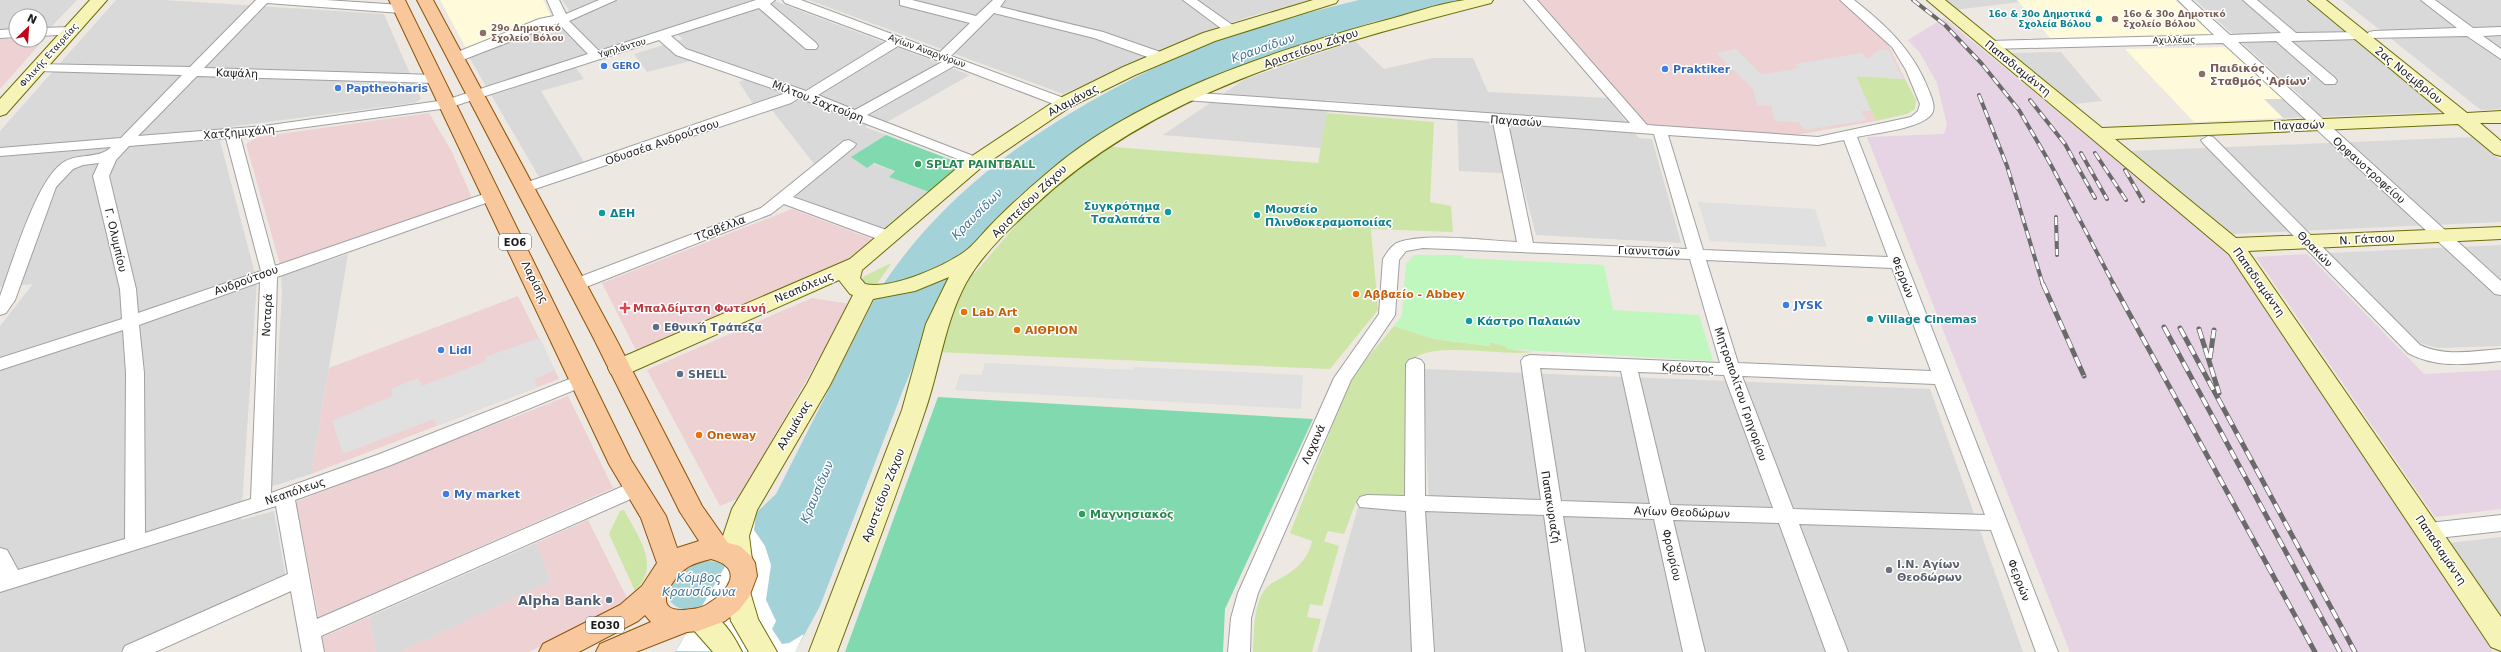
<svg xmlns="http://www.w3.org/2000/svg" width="2501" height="652" viewBox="0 0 2501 652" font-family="'DejaVu Sans',sans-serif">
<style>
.residential{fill:#dad9d9}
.commercial{fill:#eed1d2}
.industrial{fill:#e6d3e4}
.education{fill:#fefada}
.grass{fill:#cde6a8}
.park{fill:#c0f7be}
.pitch{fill:#81daaf}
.parking{fill:#e0e0e0}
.water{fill:#a3d2d9}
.pier{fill:#fff}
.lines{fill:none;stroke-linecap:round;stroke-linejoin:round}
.street-casing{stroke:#a0a0a0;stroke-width:2}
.secondary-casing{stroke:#6c6d09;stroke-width:2}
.primary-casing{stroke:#8e5306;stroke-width:2}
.street{fill:#fff;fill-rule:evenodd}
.secondary{fill:#f6f3b6;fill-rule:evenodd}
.primary{fill:#f8c79b;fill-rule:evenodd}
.rail-far1-casing{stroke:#6a6a6a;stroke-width:4}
.rail-casing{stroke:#6a6a6a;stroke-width:5}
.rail-far1{stroke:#fff;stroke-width:2.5;stroke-dasharray:8;stroke-linecap:butt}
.rail{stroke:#fff;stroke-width:3.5;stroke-dasharray:10;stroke-linecap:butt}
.culture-dot{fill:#0f9aa8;stroke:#fff;stroke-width:1.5}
.education-dot{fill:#8d6e63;stroke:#fff;stroke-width:1.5}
.shop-dot{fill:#3f7fe0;stroke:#fff;stroke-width:1.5}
.leisure-dot{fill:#2e9e5b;stroke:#fff;stroke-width:1.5}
.food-dot{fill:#e8710a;stroke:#fff;stroke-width:1.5}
.health-dot{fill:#e0444e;stroke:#fff;stroke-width:1.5}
.service-dot{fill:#5c6f8a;stroke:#fff;stroke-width:1.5}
.worship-dot{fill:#6b7280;stroke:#fff;stroke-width:1.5}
.labels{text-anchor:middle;stroke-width:3;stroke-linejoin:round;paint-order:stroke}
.far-culture-label{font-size:9px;font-weight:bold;fill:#0d838f;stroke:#fff;text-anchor:end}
.far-education-label{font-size:9px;font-weight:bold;fill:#785e54;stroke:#fff;text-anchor:start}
.far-street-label{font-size:9px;fill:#1c1c1c;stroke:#fff}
.far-shop-label{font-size:9px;font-weight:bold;fill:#366cbe;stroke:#fff;text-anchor:start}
.shield{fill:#fff;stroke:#606060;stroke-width:1}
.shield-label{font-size:10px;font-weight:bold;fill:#1c1c1c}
.street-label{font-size:11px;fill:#1c1c1c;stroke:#fff}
.education-label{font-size:11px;font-weight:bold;fill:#785e54;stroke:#fff;text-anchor:start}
.shop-label{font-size:11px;font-weight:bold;fill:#366cbe;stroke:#fff;text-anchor:start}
.leisure-label{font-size:11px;font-weight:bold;fill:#27864d;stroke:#fff;text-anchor:start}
.culture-label{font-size:11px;font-weight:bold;fill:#0d838f;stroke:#fff;text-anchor:start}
.food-label{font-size:11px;font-weight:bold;fill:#c56008;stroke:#fff;text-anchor:start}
.health-label{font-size:11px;font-weight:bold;fill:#be3a42;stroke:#fff;text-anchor:start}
.service-label{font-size:11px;font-weight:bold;fill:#4e5e75;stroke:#fff;text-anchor:start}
.worship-label{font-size:11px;font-weight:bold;fill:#5b616d;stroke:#fff;text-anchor:start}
.water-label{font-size:12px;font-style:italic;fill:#467898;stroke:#fff}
.near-service-label{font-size:13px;font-weight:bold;fill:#4e5e75;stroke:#fff;text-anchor:end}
</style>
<rect width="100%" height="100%" fill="#ede8e1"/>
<path class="residential" d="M0,0H77L51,27L40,28V16H16V29L0,30Z
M116,0H164L384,14L421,99L414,103L229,127L220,141L257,281L241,520L274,511L286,578L120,652H0V326L33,284L0,287V131Z
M562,0H772L970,75L887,122L877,118L865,127L886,135L852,157L895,171L889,177L929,192L889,230L794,196L822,174L764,100L753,104L739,82L758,74L711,56L647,72L634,54L683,39L670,29L571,61L584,79L541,91L584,162L539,177L469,57L571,13Z
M809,0H1310L1248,17L1205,32L1063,94Z
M1943,0H2017L2019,2L1955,10Z
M2195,0H2306L2442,112L2283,118L2263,99L2303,98Z
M2342,0H2501V109L2481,110Z
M1355,41L1384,69L1432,58H1473L1488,92L1607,98L1639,138L1652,139L1681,243L1536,235L1520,174L1459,171L1457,111L1326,100L1327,113L1321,148L1163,135L1245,79Z
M2061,52L2102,101L2074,104L2009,53Z
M2473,137L2501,160V222L2231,234L2131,151Z
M2501,245V346L2438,348L2416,342L2329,253Z
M348,254L311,474L270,487L282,294L281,276Z
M1423,369L1930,389L2023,652H1317L1358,507L1429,510Z
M2501,537V619L2449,543Z
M536,543L551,581L400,652H376L369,617Z"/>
<path class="commercial" d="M1538,0H1838L1874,30L1888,44L1905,79L1856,76L1876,121L1796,135L1647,125Z
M40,37H46L0,89V39L40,40Z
M429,113L452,152L472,198L280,264L246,144L258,137Z
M792,209L877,241L840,264L637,352L602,283Z
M518,296L559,379L311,474L329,368Z
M812,298L850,304L739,498L720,506L647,370Z
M568,396L613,488L319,618L296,502Z
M588,520L628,600L618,607L529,652H400L551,581L536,543Z
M369,617L376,652H324L321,638Z"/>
<path class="industrial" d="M1944,18L2225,249L2493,652H2070L1867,137L1944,134L1947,125L1937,83L1920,53L1908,40Z
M2307,254L2424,374L2501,370V509L2435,517L2256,257Z"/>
<path class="education" d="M440,0H543L551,16L467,50Z
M2017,0H2175L2214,36L2052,40Z
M2226,47L2283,99H2264L2283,118L2194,122L2125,49Z"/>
<path class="grass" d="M1856,76L1905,79L1916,100L1915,109L1907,114L1876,121Z
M1327,113L1434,122L1430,202L1451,206L1453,232L1371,229L1378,310L1330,369L935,352L960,289L964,288L971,273L974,274L1034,204L1101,146L1318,163Z
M889,264H891L876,285L863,283V277Z
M1394,326L1434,339L1489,346L1491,342L1507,347V349L1533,352C1503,357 1425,338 1408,364L1407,498L1358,497L1344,534L1328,531L1324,541L1339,546L1322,606L1310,604L1307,617L1321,619L1312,652H1253C1254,634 1253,607 1264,591C1268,584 1275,582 1281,578C1296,570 1309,558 1312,541L1290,533L1346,391L1359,368Z
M624,510C637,535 662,565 635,591L609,534L620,511Z"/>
<path class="park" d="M1414,255H1463V258L1604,265L1613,310L1699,315L1713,361L1507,349V347L1491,342L1489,346L1434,339L1394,326L1402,315L1406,264Z"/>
<path class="pitch" d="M886,135L962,164L929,192L889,177L895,171L874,163L867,168L851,157Z
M938,397L1313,419L1225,609L1223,652H845Z"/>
<path class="parking" d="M1736,49L1761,74H1767L1799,68L1795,64L1861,53L1867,58L1871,57L1878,50L1888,49L1903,79L1856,76L1871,111H1861L1867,120L1806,130L1798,122L1775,121L1771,106L1757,105L1753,89L1716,53Z
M1698,202L1815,209L1827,247L1710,241Z
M540,338L555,370L535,379L537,387L437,426L434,419L343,454L332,421L393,396L391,389L418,378L422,386L486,361L485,357Z
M985,363L1133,370L1134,367L1303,375L1301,409L955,390L960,374L981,375Z"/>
<path class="water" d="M1359,0H1464L1373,22L1280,53L1082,147L1020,195L964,252L943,294L903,390L820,606L795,652H675L700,609C684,611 670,609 667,592C671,585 676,573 683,568C694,560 714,558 725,566L756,513L776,494L877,294C934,203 1021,138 1115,88C1147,71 1179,55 1213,42C1260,25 1310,12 1359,0Z"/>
<path class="pier" d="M756,513L754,530L765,546L771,565L766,600L776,621L772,629L782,644L789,643L804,634L795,652L676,651Z"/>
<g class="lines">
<defs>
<path id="street" d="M256,0H326L401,5L407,9L401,13L267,3L204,68L435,75L442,79L435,83L197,76L138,136L264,126L446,100L588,54L558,23L460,61L455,62L448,58L450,55L539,19L554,16L547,0H559L566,14L599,0H616L569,21L599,51L756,0H775L770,4L816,43L818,46L816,49H806L759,8L671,36L686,49L806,91L887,41L785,3L783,0H801L940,52L970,23L900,5V0H912L976,16L993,0H1005L1000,7L1103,32L1166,54L1168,57L1161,61L1156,60L1094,38L994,13L951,56L1069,100L1071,103L1069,106H1059L954,66L867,115L981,159L983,162L976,166L799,98L791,103L529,191H519L516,188L519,185L786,93L676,55L659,40L448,108L240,136L275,266L487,193H497L500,196L497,199L277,277L271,493L377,455L577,376L583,374L589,376L592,380L589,384L391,465L295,500L317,619L628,484L635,482L642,484L645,489L642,494L321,636L324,652H302L291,591L155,652H122L125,646L288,574L276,506L0,592V548L7,550L18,570L125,539L126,373L123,330L0,370V358L122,319L120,289L93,176L99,163L83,165L73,169L56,187L15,300L6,313L0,315V296C12,264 35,184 61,164C76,152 99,160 111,147L0,156V148L121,138L182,75L38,71L33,70L31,67L33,64L190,67ZM898,46L942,62L855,110L818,95ZM226,138L261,271L138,313L136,289L109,176L116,160L129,146ZM260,282L251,499L145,533L144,373L139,325Z
M1183,0H1197L1238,29L1236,32H1226Z
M1524,0H1537L1647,125L1818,137L1911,117L1918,111L1920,104L1906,70L1892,47L1840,0H1854C1886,25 1914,51 1929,91C1932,99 1937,109 1930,116C1917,129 1876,133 1857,137L2058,652H2036L1991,530L1799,524L1848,652H1826L1779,523L1673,520L1705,652H1683L1654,519L1563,516L1585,652H1563L1544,515L1425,511L1434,652H1412L1406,511L1360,507L1357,502L1360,497L1367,495L1405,496L1406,364L1409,360L1415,358L1421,360L1424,364L1425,496L1541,500L1521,361L1524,357L1530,355L1720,363L1690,259L1423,248L1406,251L1399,260L1395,315L1351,380L1258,593L1251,618L1250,652H1228L1231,618L1238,593L1334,378L1379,314L1383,259C1386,254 1392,245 1397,243C1424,232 1486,241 1517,242L1493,122L1184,100L1177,96L1184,92L1630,123ZM1508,123L1654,134L1687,249L1533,243ZM1668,135L1818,145L1844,140L1888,257L1703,250ZM1706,260L1892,268L1931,371L1738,363ZM1540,368L1621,371L1650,504L1561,501ZM1638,372L1724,375L1773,508L1670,505ZM1742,376L1935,384L1985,515L1793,509Z
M2178,0H2191L2230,35L2281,33L2243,0H2257L2296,33L2364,32L2366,35L2364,38L2359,39L2291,41L2335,78L2337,81L2335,84H2325L2276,41L2238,42L2501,281V295L2495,294L2223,43L1989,49L1982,45L1989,41L2214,35Z
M2421,0H2435L2473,28L2501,27V35L2483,36L2501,49V59L2467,36L2369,38L2367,35L2369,32L2374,31L2457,28Z
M71,27L76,28L78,31L76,34L40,36V28Z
M16,29V37L0,38V30Z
M2208,136L2213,137L2420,345C2445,357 2474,351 2501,349V361C2468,364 2438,369 2408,353L2203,143L2201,140Z
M849,140L856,144L854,147L793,197L895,233L897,237L895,241H883L784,204L771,214L581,289H569L567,285L569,281L761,208L844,141Z
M2501,515V531L2429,539L2422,536L2419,531L2422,526L2429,523Z"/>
<path id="secondary" d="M90,0H107L6,114L0,116V99Z
M1313,0H1338L1336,3L1215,41L1135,75L1070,107L983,166L862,270L860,278L865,284C890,290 943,267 964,252C973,246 981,235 989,227C1007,208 1026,191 1046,174C1132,98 1269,52 1379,22C1407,15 1436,4 1465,0C1474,0 1484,0 1493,0L1491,3C1327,45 1158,89 1033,207C1008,230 983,253 966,283C944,324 940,368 925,411C898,492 867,572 837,652H809L902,410L926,324L949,277L915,291L873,299L830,385L757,510L749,536L752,560L748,567L739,570L730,567L723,550V536L732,509L807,384L853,295L850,294L839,280L627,374L619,376L611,374L608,368L611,362L850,259L969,158L1058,99L1123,67L1203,33Z
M1927,0H1945L2102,128L2445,114L2308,0H2326L2467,113L2501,111V123H2480L2501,141V156L2494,154L2458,124L2115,139L2236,238L2501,227V239L2248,251L2501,617V651L2491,647L2229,254Z
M739,582L748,585L758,619L777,652H749L731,621L726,593L730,585Z
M701,608C721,615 733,634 742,652H713L691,627L688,619L691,611Z"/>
<path id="primary" d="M389,0H405L631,460L666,516L677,548L699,541L680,512L594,339L417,0H433L616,339L702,506L728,543L740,546L751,556L755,563L757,576L749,597L739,610L725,621L698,631L687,632L636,652H596L600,644L651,622L645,615L638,621L579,652H539L543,644L620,605L642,586L657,563L641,518L609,464ZM711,559C746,568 728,592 706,605C699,609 691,609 683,610C649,611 674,576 688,567C695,563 703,561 711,559Z"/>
</defs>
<use href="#street" class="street-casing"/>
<use href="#secondary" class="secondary-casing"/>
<use href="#primary" class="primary-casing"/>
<use href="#street" class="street"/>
<use href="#secondary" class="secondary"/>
<use href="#primary" class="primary"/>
<defs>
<path id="rail-far1" d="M1913,0L1945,25L1982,64L2019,110L2051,165L2114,285
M1979,95L2007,166L2043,285
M2030,100L2065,144L2095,198
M2081,153L2107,199
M2095,153L2126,200
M2125,170L2143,201
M2056,217L2057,255"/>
<path id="rail" d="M2043,284L2084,376
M2113,284L2315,652
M2164,327L2340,652
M2180,328L2355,652
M2199,329L2219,393
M2210,358L2214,330"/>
</defs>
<use href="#rail-far1" class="rail-far1-casing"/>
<use href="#rail" class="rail-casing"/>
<use href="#rail-far1" class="rail-far1"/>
<use href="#rail" class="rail"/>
</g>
<g class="culture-dot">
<circle cx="2099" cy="19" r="4"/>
<circle cx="1168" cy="212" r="4"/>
<circle cx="602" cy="213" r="4"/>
<circle cx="1257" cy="215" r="4"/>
<circle cx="1870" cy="319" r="4"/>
<circle cx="1469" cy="321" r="4"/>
</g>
<g class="education-dot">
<circle cx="2115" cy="19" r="4"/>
<circle cx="483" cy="33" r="4"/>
<circle cx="2202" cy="74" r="4"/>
</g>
<g class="shop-dot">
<circle cx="604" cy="66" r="4"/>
<circle cx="1665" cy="69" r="4"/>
<circle cx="338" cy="88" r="4"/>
<circle cx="1786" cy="305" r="4"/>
<circle cx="441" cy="350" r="4"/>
<circle cx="446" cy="494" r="4"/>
</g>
<g class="leisure-dot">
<circle cx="918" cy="164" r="4"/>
<circle cx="1082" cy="514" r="4"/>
</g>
<g class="food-dot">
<circle cx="1356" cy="294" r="4"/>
<circle cx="964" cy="312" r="4"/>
<circle cx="1017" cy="330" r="4"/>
<circle cx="699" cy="435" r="4"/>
</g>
<path class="health-dot" d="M623 302h4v4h4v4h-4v4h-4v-4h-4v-4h4z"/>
<g class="service-dot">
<circle cx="656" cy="327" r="4"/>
<circle cx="680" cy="374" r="4"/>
<circle cx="609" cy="600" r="4"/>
</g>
<circle class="worship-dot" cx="1889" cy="570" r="4"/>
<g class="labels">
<g class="far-culture-label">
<text x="2091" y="17">16ο &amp; 30ο Δημοτικά<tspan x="2091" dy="10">Σχολεία Βόλου</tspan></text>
</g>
<g class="far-education-label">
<text x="2123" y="17">16ο &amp; 30ο Δημοτικό<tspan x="2123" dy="10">Σχολείο Βόλου</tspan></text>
<text x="491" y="31">29ο Δημοτικό<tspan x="491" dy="10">Σχολείο Βόλου</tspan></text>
</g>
<g class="far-street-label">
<text transform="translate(2174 40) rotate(-1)" y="3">Αχιλλέως</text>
<text transform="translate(622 48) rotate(-17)" y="3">Υψηλάντου</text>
<text transform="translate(927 51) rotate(20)" y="3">Αγίων Αναργύρων</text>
<text transform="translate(49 55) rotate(-48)" y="3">Φιλικής Εταιρείας</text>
</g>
<g class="far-shop-label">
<text x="612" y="69">GERO</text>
</g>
<g class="shield">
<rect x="499" y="234" width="32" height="16" rx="3"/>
<rect x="586" y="617" width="38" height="16" rx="3"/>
</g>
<g class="shield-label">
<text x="515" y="246">ΕΟ6</text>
<text x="605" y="629">ΕΟ30</text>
</g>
<g class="street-label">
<text transform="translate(1311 48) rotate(-19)" y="4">Αριστείδου Ζάχου</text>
<text transform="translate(2018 68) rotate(39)" y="4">Παπαδιαμάντη</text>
<text transform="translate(237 73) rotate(2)" y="4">Καψάλη</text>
<text transform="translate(2409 75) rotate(39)" y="4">2ας Νοεμβρίου</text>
<text transform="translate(1073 100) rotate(-28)" y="4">Αλαμάνας</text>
<text transform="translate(818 101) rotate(21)" y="4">Μίλτου Σαχτούρη</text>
<text transform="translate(1516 121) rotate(4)" y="4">Παγασών</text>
<text transform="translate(2299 125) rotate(-2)" y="4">Παγασών</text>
<text transform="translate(239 132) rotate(-5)" y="4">Χατζημιχάλη</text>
<text transform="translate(662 142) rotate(-19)" y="4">Οδυσσέα Ανδρούτσου</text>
<text transform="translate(2369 170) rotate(42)" y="4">Ορφανοτροφείου</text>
<text transform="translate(1029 201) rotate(-44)" y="4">Αριστείδου Ζάχου</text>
<text transform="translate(720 228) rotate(-21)" y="4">Τζαβέλλα</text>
<text transform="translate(2367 239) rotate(-3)" y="4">Ν. Γάτσου</text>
<text transform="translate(116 240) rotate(77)" y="4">Γ. Ολυμπίου</text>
<text transform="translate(2315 249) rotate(46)" y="4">Θρακών</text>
<text transform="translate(1649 251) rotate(2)" y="4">Γιαννιτσών</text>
<text transform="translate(1903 277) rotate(69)" y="4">Φερρών</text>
<text transform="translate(246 280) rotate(-20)" y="4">Ανδρούτσου</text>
<text transform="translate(535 282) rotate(64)" y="4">Λαρίσης</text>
<text transform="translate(2259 282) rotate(55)" y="4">Παπαδιαμάντη</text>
<text transform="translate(804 287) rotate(-23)" y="4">Νεαπόλεως</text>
<text transform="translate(267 315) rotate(-87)" y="4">Νοταρά</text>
<text transform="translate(1688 368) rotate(2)" y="4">Κρέοντος</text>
<text transform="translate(1741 394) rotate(71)" y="4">Μητροπολίτου Γρηγορίου</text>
<text transform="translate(794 425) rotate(-59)" y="4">Αλαμάνας</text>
<text transform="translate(1313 444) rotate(-66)" y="4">Λαχανά</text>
<text transform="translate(295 491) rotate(-19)" y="4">Νεαπόλεως</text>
<text transform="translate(883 495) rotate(-69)" y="4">Αριστείδου Ζάχου</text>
<text transform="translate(1551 507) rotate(81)" y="4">Παπακυριαζή</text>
<text transform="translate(1682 512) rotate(2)" y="4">Αγίων Θεοδώρων</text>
<text transform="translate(2441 550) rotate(56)" y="4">Παπαδιαμάντη</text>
<text transform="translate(1672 555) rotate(77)" y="4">Φρουρίου</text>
<text transform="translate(2019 580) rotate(69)" y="4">Φερρών</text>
</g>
<g class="education-label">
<text x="2210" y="72">Παιδικός<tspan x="2210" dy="13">Σταθμός 'Αρίων'</tspan></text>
</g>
<g class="shop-label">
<text x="1673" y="73">Praktiker</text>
<text x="346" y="92">Paptheoharis</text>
<text x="1794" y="309">JYSK</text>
<text x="449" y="354">Lidl</text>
<text x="454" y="498">My market</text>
</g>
<g class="leisure-label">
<text x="926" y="168">SPLAT PAINTBALL</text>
<text x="1090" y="518">Μαγνησιακός</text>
</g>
<g class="culture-label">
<text x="1160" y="210" text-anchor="end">Συγκρότημα<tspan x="1160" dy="13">Τσαλαπάτα</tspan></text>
<text x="1265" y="213">Μουσείο<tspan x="1265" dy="13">Πλινθοκεραμοποιίας</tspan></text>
<text x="610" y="217">ΔΕΗ</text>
<text x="1878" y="323">Village Cinemas</text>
<text x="1477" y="325">Κάστρο Παλαιών</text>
</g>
<g class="food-label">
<text x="1364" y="298">Αββαείο - Abbey</text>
<text x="972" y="316">Lab Art</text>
<text x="1025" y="334">ΑΙΘΡΙΟΝ</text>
<text x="707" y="439">Oneway</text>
</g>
<g class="health-label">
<text x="633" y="312">Μπαλδίμτση Φωτεινή</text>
</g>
<g class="service-label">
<text x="664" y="331">Εθνική Τράπεζα</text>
<text x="688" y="378">SHELL</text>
</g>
<g class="worship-label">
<text x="1897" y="568">Ι.Ν. Αγίων<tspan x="1897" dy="13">Θεοδώρων</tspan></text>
</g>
<g class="water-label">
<text transform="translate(1263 48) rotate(-19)" y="4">Κραυσίδων</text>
<text transform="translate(977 214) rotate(-45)" y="4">Κραυσίδων</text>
<text transform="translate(817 492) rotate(-67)" y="4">Κραυσίδων</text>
<text x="699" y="582">Κόμβος<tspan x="699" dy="14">Κραυσίδωνα</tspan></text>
</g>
<g class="near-service-label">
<text x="601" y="605">Alpha Bank</text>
</g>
</g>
<g transform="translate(28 28) rotate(25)"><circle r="19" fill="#ffffff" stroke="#a4a4a4"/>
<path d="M0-3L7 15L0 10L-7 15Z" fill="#c0071a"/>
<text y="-6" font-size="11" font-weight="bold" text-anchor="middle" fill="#1c1c1c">N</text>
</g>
</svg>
